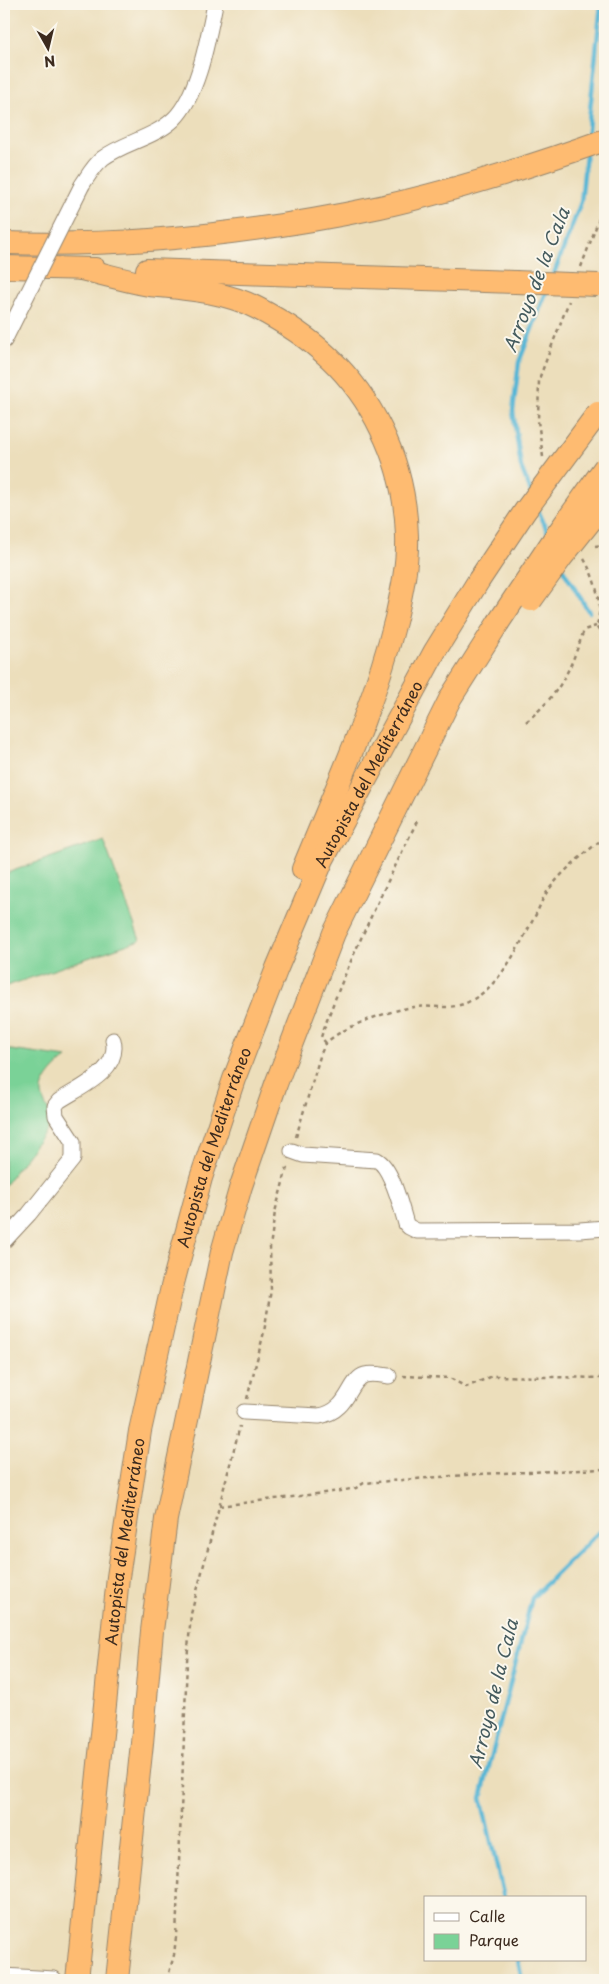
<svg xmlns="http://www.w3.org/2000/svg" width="609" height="1984" viewBox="0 0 609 1984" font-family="'Playpen Sans',sans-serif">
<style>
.green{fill:#7ad297;stroke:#5a7e5a}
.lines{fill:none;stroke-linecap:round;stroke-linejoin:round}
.stream{stroke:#57b6d5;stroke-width:4.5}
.minor-casing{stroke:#94846c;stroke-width:17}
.highway-casing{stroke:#94846c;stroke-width:24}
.path{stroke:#94846c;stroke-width:2.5;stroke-dasharray:4 4;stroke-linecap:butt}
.minor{stroke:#fff;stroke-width:15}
.highway{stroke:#febb71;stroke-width:22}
.minor-bridge-casing{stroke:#94846c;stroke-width:17;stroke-linecap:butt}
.highway-bridge-casing{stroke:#94846c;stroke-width:24;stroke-linecap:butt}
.minor-bridge{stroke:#fff;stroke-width:15}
.highway-bridge{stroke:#febb71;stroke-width:22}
.labels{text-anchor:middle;stroke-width:4;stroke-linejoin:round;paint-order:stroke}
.street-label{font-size:16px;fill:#3b2a1e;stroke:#fbf7ec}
.water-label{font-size:18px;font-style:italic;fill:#455b5e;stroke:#fbf7ec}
</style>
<rect width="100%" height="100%" fill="#fbf7ec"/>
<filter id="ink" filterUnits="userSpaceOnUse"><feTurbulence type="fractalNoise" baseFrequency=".02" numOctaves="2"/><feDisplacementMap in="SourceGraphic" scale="10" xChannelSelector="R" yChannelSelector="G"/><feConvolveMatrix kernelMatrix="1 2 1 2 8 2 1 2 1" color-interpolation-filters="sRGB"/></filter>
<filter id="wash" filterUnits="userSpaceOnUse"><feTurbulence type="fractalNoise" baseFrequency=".0096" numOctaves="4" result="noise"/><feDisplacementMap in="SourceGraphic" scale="20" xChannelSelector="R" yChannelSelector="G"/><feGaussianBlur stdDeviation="1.12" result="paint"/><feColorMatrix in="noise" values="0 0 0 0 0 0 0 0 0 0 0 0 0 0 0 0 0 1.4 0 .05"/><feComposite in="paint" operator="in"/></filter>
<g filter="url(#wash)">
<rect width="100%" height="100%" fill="#ecdebb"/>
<path class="green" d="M103,839L140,940L4,987V874Z
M4,1049L67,1058C58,1064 40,1082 42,1094C43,1103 50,1113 54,1120L4,1186Z"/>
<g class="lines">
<path class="stream" d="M587,139L601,4
M553,276L581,202L586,154
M531,492L521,467L513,411L519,362L547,290
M537,508L549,535
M562,568L589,612
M504,1898L481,1798L532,1598L605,1526
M518,1960L522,1980"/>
</g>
</g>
<g filter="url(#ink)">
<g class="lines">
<defs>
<path id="minor" d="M82,185C88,176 94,165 103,158C125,142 154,138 174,119C199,94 208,37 215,4
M4,341L11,327
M292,1151L303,1155L377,1160C392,1168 401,1207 406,1224L409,1227L417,1231L580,1230L605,1228
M4,1241L29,1214L73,1159V1142L56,1116L55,1106L59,1101C80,1087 121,1071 113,1040
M244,1412L319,1416C350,1411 348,1380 365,1375C372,1373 382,1375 389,1376
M4,1976L54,1979"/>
<g id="highway">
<path d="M4,243C129,247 257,233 380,207C457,190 532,166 605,140"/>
<path d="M4,267L95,269"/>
<path d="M81,269C104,274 127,281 149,285C186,289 224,291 257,308C313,337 354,373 381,429C398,463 406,499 407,536C408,564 402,591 396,618C375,704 337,786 303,869"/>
<path d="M147,270L515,282"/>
<path id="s1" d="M77,1980L118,1577L140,1431L172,1287L201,1178L234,1079L277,968L323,859L435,651L479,580"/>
<path d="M117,1980L142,1743L152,1631L166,1519L222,1252L241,1186L276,1084L334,933L451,697L498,623"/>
</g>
</defs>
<use href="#minor" class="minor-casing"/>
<use href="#highway" class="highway-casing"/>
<path class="path" d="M581,267L605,203
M543,457L538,421L539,379L569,301
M595,546L605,545
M584,559C594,575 605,609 596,626L605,639
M526,722C561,692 569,673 584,630L596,626
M326,1043L321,1037C347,962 383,892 417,821
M296,1137L321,1053C323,1050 324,1045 326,1043C343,1026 391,1010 414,1007C433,1005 452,1011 470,1001C500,986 518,948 534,918C538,911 541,902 545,895C561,871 584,854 605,837
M403,1376L450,1378L466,1387L493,1376L605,1378
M247,1399L264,1332L271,1290L270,1247L275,1212L288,1164
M219,1506L340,1491L356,1488L364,1483L478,1474L605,1469
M167,1980L174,1955L176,1937L187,1661L191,1614L240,1426"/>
<use href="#minor" class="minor"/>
<use href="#highway" class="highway"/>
<defs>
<path id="minor-bridge" d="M11,327L82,185"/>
<path id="highway-bridge" d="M515,282L598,285
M479,580L525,511L598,413
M531,600L561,558L605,503
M498,623L556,536L605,467"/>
</defs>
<use href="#minor-bridge" class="minor-bridge-casing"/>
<use href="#highway-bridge" class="highway-bridge-casing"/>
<use href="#minor-bridge" class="minor-bridge"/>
<use href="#highway-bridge" class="highway-bridge"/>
</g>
</g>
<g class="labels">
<g class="street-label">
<text dy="6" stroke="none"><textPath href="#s1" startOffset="1251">Autopista del Mediterráneo</textPath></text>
<text dy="6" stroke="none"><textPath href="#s1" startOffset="846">Autopista del Mediterráneo</textPath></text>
<text dy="6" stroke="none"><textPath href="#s1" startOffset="441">Autopista del Mediterráneo</textPath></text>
</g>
<g class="water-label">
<text transform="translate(537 280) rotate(-69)" y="6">Arroyo de la Cala</text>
<text transform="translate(494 1694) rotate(-76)" y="6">Arroyo de la Cala</text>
</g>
</g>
<rect width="609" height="1984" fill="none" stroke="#fbf7ec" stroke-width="20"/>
<rect x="424" y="1896" width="162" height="65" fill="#fbf7ec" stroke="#aea59a"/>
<rect x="434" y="1913" width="25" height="8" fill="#ffffff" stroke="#aea59a"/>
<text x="469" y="1922" font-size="15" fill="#3b2a1e">Calle</text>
<rect x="434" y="1934" width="25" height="15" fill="#7ad297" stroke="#aea59a"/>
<text x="469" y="1946" font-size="15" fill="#3b2a1e">Parque</text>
<g transform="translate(48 48) rotate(172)" stroke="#fbf7ec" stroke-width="4" paint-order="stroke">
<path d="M0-4L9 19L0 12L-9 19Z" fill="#3b2a1e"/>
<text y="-8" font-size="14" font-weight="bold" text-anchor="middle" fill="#3b2a1e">N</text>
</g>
</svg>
